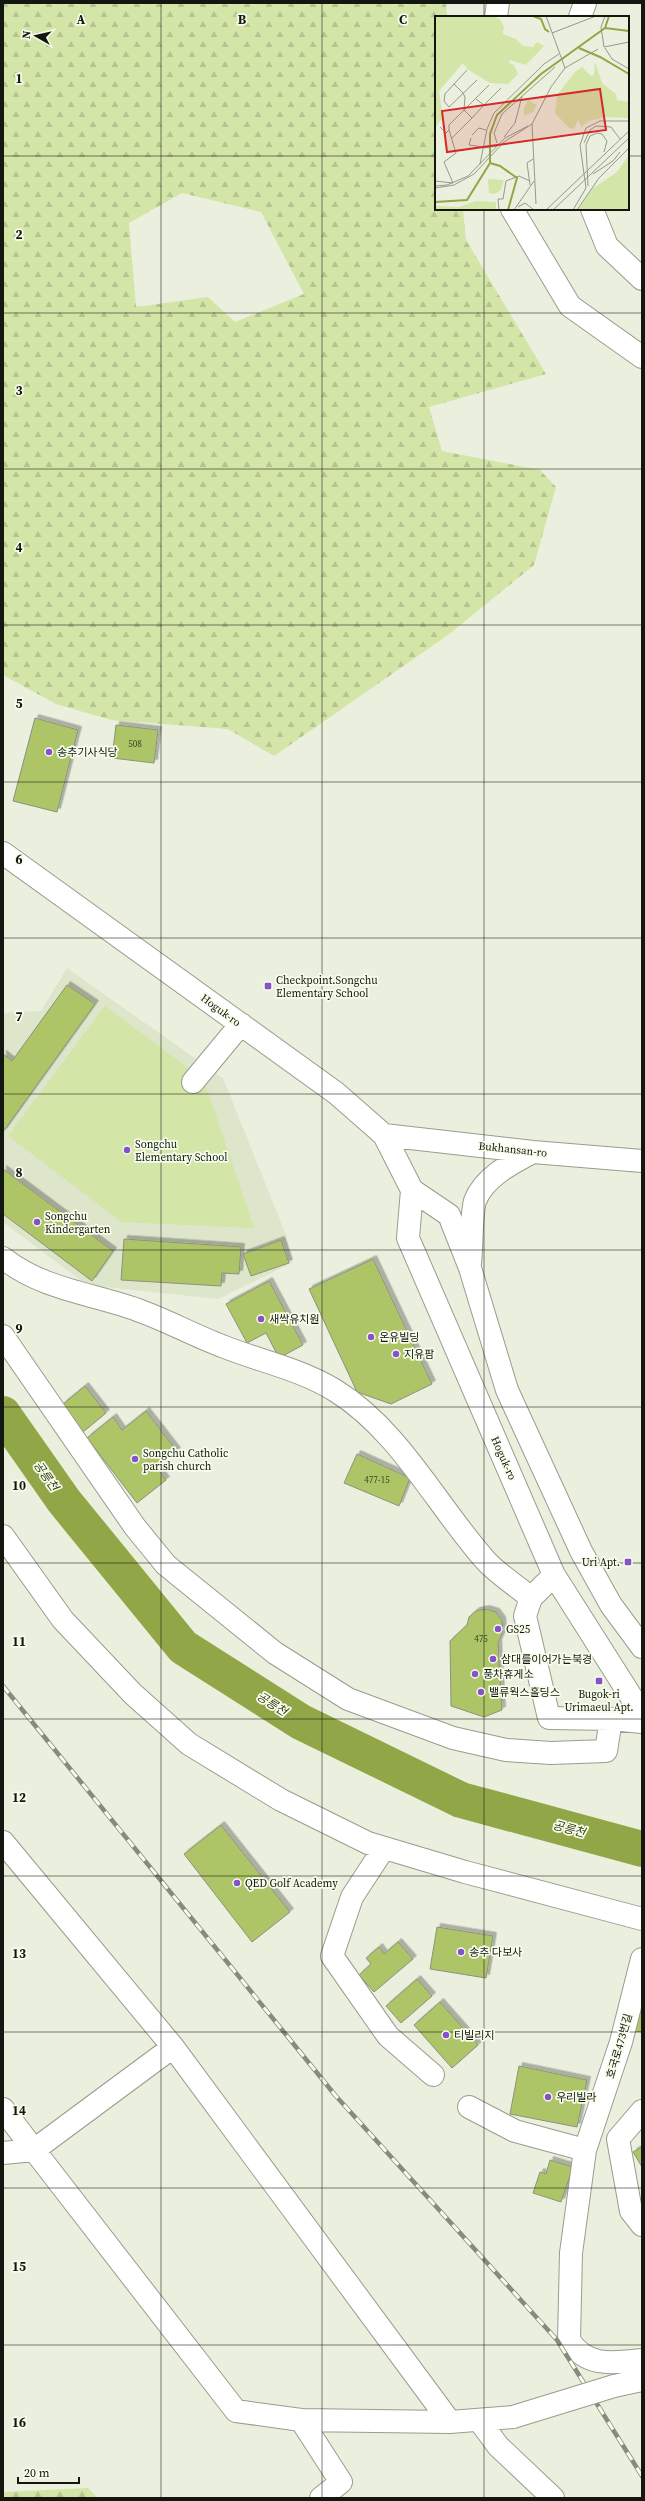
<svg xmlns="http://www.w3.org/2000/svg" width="645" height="2501" viewBox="0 0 645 2501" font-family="'Source Serif 4','Noto Sans KR',serif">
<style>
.built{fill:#dde5cb}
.green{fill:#d4e5a8}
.forest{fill:url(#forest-firs);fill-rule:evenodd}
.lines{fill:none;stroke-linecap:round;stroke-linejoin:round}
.river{stroke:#90a647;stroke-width:36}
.building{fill:#adc566;stroke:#8c9180;filter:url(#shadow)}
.minor-casing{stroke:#989d8d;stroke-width:24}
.highway-casing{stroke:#989d8d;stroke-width:24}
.minor{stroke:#fff;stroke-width:22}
.highway{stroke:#fff;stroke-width:22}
.rail-casing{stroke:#878b7e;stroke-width:4.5}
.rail{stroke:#f7fdeb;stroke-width:3;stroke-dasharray:9;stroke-linecap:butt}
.minor-bridge-casing{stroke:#989d8d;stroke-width:24;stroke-linecap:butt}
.minor-bridge{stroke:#fff;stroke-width:22}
.grid{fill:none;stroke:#141610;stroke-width:1;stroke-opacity:0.55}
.poi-dot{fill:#8652c9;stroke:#f7fdeb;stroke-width:1.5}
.labels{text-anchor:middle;stroke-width:3.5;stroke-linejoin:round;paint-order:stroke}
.number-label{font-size:9px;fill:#3a4226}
.poi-label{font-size:11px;fill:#141610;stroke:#f7fdeb;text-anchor:start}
.street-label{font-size:11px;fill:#141610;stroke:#f7fdeb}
.water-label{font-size:12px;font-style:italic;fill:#343d15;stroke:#f7fdeb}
.inset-river{fill:none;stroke:#90a647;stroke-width:2}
.inset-road{fill:none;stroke:#94998b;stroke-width:1}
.view{fill:#d62828;fill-opacity:0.15;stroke:#d62828;stroke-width:2}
.inset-edge{fill:none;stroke:#141610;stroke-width:2}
.grid-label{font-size:13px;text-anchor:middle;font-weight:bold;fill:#141610;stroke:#f7fdeb;stroke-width:3.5;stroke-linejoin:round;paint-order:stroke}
</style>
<defs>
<pattern id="forest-firs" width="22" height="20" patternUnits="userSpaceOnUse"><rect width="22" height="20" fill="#d4e5a8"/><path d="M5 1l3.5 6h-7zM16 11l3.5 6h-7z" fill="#b5c490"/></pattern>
<filter id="shadow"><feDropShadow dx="3.5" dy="-3.5" stdDeviation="0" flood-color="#0004"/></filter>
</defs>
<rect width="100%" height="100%" fill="#eaf0dd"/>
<path class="built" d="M67,968L223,1078L286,1235L292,1263L218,1299L87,1285L3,1222V1013L41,1011Z"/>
<path class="green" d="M105,1006L204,1080L254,1228L122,1222L8,1136Z"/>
<path class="forest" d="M3,3H446L447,17H436V209H463L466,240L546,374L429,407L442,451L540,470L556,487L534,565L448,635L274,756L228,729L111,720L56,704L3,675ZM182,193L261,212L304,294L235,322L208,297L136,307L129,223Z
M88,2488L98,2498H3V2492Z"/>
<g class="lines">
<path class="river" d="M3,1414L64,1501L183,1647L301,1722L461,1800L642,1849"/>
</g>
<path class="building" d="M35,718L78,730L57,812L13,801Z
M116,725L158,730L154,763L112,758Z
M67,985L95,1004L3,1132V1054L12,1061Z
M3,1169L113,1251L92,1281L3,1214Z
M124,1239L241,1247L239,1274L222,1273L221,1286L121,1280Z
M281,1240L289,1263L251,1276L243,1254Z
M373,1259L432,1384L391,1404L357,1392L309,1289Z
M269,1281L303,1345L279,1358L266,1333L247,1343L226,1304Z
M85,1386L106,1413L83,1432L63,1404Z
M146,1411L177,1451L156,1467L166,1480L137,1503L87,1438L113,1417L122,1430Z
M357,1454L410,1478L399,1506L344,1483Z
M486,1609L496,1612L502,1620L503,1632L498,1643L502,1710L484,1717L451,1706L450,1641L467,1625L469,1617L476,1611Z
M221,1825L290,1912L252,1942L184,1854Z
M437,1927L493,1936L486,1978L430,1969Z
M398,1942L413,1959L374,1992L359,1975L371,1964L366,1958L379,1947L384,1954Z
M417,1979L432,1996L401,2023L386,2006Z
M642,1996V2032L635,2031Z
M440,2002L478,2045L452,2068L414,2025Z
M519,2066L587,2080L577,2127L510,2114Z
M642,2147V2167L633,2152Z
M550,2160L573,2167L561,2202L533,2193L540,2172L546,2174Z"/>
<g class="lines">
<defs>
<path id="minor" d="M3,853L336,1093L384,1135L412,1190L449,1215L470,1268L507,1390L581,1551L611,1605L642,1647
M193,1082L241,1024
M384,1135L533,1152L642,1161
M412,1190L408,1238L554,1575L632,1698L642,1709
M3,1258C39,1287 86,1293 129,1307C161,1317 190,1334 222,1346C259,1361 301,1369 336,1391C400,1431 437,1506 486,1561C499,1575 517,1586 531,1598
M470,1263C472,1247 471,1215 475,1201C484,1177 512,1163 533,1152
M3,1336L135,1527L166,1565L275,1653L348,1699L453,1738L506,1750L551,1753L606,1751L611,1719
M3,1536L63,1620L133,1694L189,1744L281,1800L368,1843L465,1872L642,1919
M554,1575L531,1598L525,1616L549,1718L611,1719L642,1722
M3,1842L173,2047
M384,1848L352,1897L332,1956L388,2036L433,2075
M469,2107L515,2131L585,2150L621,2042L642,1959
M3,2109L34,2150L3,2153
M642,2111L618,2139L631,2211L642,2225
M585,2150L571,2253L569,2340C586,2368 614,2363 642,2360
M614,2386L642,2380
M301,2420L236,2411L34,2150L173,2047L450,2422
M479,2420L498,2446L553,2498
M321,2498L341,2482L301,2420L450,2422L513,2417"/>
<path id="highway" d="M496,17L498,3
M580,17L585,3
M512,209L570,306L642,357
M592,209L607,246L642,279"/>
</defs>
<use href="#minor" class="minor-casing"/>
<use href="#highway" class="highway-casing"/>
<use href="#minor" class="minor"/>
<use href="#highway" class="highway"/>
<defs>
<path id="rail" d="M3,1686L335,2095L557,2340L642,2476"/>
</defs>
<use href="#rail" class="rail-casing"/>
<use href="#rail" class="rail"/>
<defs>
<path id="minor-bridge" d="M513,2417L614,2386"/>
</defs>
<use href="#minor-bridge" class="minor-bridge-casing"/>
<use href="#minor-bridge" class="minor-bridge"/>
</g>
<path class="grid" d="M161,3V2498M322,3V2498M484,3V17M3,156H436M628,156H642M484,209V2498M3,313H642M3,469H642M3,625H642M3,782H642M3,938H642M3,1094H642M3,1250H642M3,1407H642M3,1563H642M3,1719H642M3,1876H642M3,2032H642M3,2188H642M3,2345H642"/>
<g class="poi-dot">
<circle cx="49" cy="752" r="4"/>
<rect x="264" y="982" width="8" height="8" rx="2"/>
<circle cx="127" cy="1150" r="4"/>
<circle cx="37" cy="1222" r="4"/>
<circle cx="261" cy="1319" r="4"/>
<circle cx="371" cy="1337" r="4"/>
<circle cx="396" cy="1354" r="4"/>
<circle cx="135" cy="1459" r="4"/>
<rect x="624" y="1558" width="8" height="8" rx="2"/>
<circle cx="498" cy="1629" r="4"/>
<circle cx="493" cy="1659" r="4"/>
<circle cx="475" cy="1674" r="4"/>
<rect x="595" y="1677" width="8" height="8" rx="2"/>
<circle cx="481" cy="1692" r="4"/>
<circle cx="237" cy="1883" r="4"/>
<circle cx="461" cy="1952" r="4"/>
<circle cx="446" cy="2035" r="4"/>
<circle cx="548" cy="2097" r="4"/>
</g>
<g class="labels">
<g class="number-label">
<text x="135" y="747">508</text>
<text x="377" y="1483">477-15</text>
<text x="481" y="1642">475</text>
</g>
<g class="poi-label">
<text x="57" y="756">송추기사식당</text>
<text x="276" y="984">Checkpoint.Songchu<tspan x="276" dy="13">Elementary School</tspan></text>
<text x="135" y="1148">Songchu<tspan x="135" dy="13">Elementary School</tspan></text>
<text x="45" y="1220">Songchu<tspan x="45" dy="13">Kindergarten</tspan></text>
<text x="269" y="1323">새싹유치원</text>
<text x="379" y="1341">온유빌딩</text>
<text x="404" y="1358">지유팜</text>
<text x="143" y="1457">Songchu Catholic<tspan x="143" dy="13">parish church</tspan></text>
<text x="620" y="1566" text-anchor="end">Uri Apt.</text>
<text x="506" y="1633">GS25</text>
<text x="501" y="1663">삼대를이어가는북경</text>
<text x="483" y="1678">풍차휴게소</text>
<text x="489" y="1696">밸류웍스홀딩스</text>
<text x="599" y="1698" text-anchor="middle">Bugok-ri<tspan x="599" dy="13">Urimaeul Apt.</tspan></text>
<text x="245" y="1887">QED Golf Academy</text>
<text x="469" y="1956">송추 다보사</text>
<text x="454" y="2039">티빌리지</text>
<text x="556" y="2101">우리빌라</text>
</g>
<g class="street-label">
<text transform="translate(221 1010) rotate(36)" y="4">Hoguk-ro</text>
<text transform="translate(513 1149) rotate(6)" y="4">Bukhansan-ro</text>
<text transform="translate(504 1458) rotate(66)" y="4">Hoguk-ro</text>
<text transform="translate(619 2046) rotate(-74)" y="4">호국로473번길</text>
</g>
<g class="water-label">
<text transform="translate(46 1476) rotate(55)" y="4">공릉천</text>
<text transform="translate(272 1704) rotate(33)" y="4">공릉천</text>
<text transform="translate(569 1829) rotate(15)" y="4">공릉천</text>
</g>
</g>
<g transform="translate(435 16)">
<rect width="194" height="194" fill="#eaf0dd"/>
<path d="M93,84L102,89L98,96L89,100V92ZM53,163L69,164L66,174L60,178L54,177Z" fill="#d4e5a8"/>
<path d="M0,0H58L65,3L69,11L68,18L81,23L88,30L98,31L102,26L109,30L91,49L75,44L74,47L79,49L83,58L73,68L55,67L32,53L28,47L4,75L8,101L0,112ZM160,46L167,67L181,78L182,84L194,86V102L170,101L154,105L146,111L143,104L139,113L134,112L120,97L122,79L140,56L147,51L156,60L159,59ZM194,139V194H143L157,173L182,156ZM41,185L61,186V194H0V190L24,191Z" fill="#d4e5a8"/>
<path class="inset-river" d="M98,0L106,3L110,13L114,16M170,12L174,0M144,32L165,41L194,58M55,147L65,150L82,162L73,194M0,186L32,184L55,147V118L62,99L106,58L170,12L194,15"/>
<path class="inset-road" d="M111,0L130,52M117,17L161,0M169,31L194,26M169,31L166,11L170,0M170,32L177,43L194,53M19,68L32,54M28,77L19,68L10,78L9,85L14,91L42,64M28,77L30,81L29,94M49,89L66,72M29,94L54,69M37,102L49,89L41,83M97,108L101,188M14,114V109L29,94L37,102L16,123M37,119L44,112L51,114M69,121L80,107L87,80M36,122L34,129L49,131M62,127L59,117L67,98L120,51M149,127L155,114L161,110L176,111L185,123M49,132L62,130M45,148L52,113L59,97L109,48L124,38M158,158L178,145L185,136M0,165L18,167L9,146L21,137L14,114L11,117L5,111M95,169L92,147L98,143M0,170L12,169L33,160L70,122L93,110M153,170L151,129L155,120L162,117L167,118L172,125L169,136M0,172L19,169L39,158L69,126L97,108L116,71L130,52L163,33M83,191L90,187L99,194M64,194L63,183H68L71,165L84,160L95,165M79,194L99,165M111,194L194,115M118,194L194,122M138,194L151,172L145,129L151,112L165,105H194M142,194L164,162L194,132"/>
<path class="view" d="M165,73L171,114L12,136L7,95Z"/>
<rect width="194" height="194" class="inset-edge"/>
</g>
<g class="grid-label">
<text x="81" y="24">A</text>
<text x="242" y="24">B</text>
<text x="403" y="24">C</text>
<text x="19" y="83">1</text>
<text x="19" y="239">2</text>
<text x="19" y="395">3</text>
<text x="19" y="552">4</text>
<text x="19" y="708">5</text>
<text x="19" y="864">6</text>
<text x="19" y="1021">7</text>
<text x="19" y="1177">8</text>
<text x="19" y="1333">9</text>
<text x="19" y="1490">10</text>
<text x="19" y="1646">11</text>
<text x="19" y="1802">12</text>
<text x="19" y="1958">13</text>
<text x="19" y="2115">14</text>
<text x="19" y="2271">15</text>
<text x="19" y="2427">16</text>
</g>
<rect width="645" height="2501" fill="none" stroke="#141610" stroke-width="8"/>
<g transform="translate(36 36) rotate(278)" stroke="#f7fdeb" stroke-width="3" paint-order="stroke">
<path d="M0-3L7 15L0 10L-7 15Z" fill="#141610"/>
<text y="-6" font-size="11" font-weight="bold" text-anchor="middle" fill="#141610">N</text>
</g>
<path d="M18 2477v6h61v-6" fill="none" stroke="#141610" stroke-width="2"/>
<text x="24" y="2477" font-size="12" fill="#141610" stroke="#f7fdeb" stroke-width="3" paint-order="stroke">20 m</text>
</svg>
